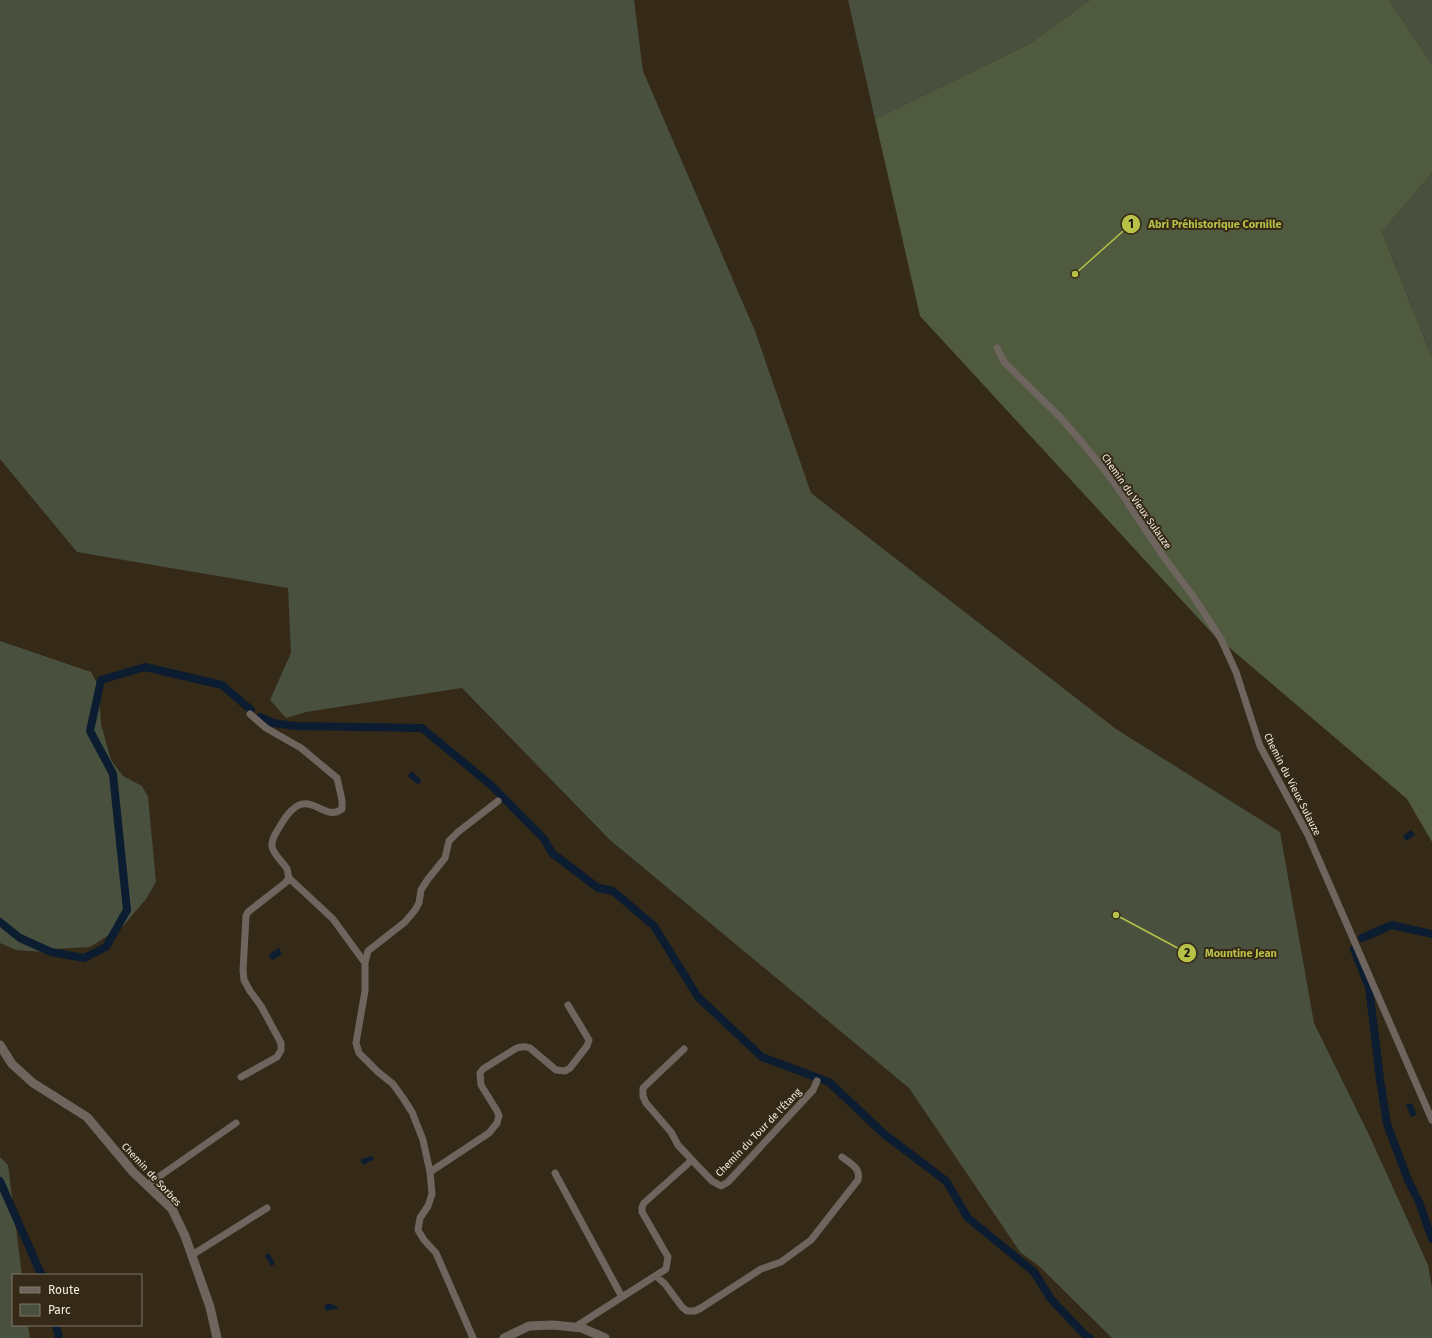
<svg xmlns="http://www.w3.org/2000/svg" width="1432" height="1338" viewBox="0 0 1432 1338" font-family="'Fira Sans',sans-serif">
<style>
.green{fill:#49513e}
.forest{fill:#4f5a3e}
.water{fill:#0c1d31}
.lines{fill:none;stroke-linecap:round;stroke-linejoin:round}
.canal{stroke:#0c1d31;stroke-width:8}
.minor{stroke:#6e665e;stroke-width:7}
.tertiary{stroke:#6e665e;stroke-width:9}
.labels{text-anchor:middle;stroke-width:4;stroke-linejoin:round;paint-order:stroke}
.street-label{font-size:10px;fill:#f4ece1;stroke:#352918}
.leader{fill:none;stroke:#b8c147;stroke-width:1.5}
.callout-dot{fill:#b8c147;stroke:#352918;stroke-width:1.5}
.mark-label{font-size:12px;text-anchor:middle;font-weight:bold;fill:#111}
.callout-label{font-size:11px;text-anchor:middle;font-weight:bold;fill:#b8c147;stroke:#352918;stroke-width:4;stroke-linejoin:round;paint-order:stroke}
</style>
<rect width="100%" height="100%" fill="#352918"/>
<path class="green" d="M0,0H634L643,71L755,331L811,493L1116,729L1280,832L1314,1023L1370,1137L1428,1265L1432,1288V1338H1112L1039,1266L1020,1252L909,1088L610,840L462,688L306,712L286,718L270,700L291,653L288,588L77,552L0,459Z
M848,0H1090L1029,44L875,119Z
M1389,0H1432V64Z
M1432,173V358L1382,232Z
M0,641L91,672L97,683L99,694L101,724L111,760L123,776L142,786L148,797L156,882L146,899L123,926L90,947L53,949L44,952L16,950L0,943Z
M0,1157L8,1165L22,1275H13V1325H28L30,1338H0Z"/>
<path class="forest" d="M1090,0H1389L1432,64V173L1382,232L1432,358V842L1407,799L1211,632L920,316L875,119L1029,44Z"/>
<path class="water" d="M412,771L421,780L420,783L417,784L408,776Z
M1411,830L1415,835L1406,841L1403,836Z
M279,948L282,954L273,960L270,958L269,954Z
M1412,1103L1417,1115L1411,1117L1406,1105Z
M371,1156L374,1158L373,1160L363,1165L360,1160Z
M269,1253L275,1264L271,1266L265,1256Z
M328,1304H331L338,1307L339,1308L326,1311L324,1306Z"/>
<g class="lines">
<path class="canal" d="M260,717L273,723L296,726L422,728L492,786L544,839L552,853L598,888L613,891L654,926L698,997L762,1057L829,1082L884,1134L946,1181L968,1218L1034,1272L1051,1299L1084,1334L1090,1338
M0,922L20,938L51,952L84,958L106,947L127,910L113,774L90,731L101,680L145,667L222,685L251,710
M1362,938L1392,925L1432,934
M1354,949L1369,987L1380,1079L1387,1124L1408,1180L1419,1202L1432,1239
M0,1181L41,1274L43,1275
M56,1325L59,1338"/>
<path class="minor" d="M997,348L1004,362L1060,417L1080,440L1114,482L1163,556L1193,596L1221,639L1236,672L1260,746L1308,835L1432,1120
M250,714L266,728L301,748L337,778L342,800V809C321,825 308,778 280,826C277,832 271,838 272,846C272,853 283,862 287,869C288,872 288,875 289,878L333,919L365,963V991L356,1043L359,1053L378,1072L393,1084L403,1098L412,1112L423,1140L430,1172L432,1194L428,1206L420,1218L418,1230L424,1240L436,1253L473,1338
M365,963L368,951L405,922L415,910L419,903L421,890L428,879L445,858L449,841L458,832L498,801
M684,1049L643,1088V1096L646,1103L671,1132L678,1145L692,1160
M241,1077L277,1057L281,1050V1043L261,1006L250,991L244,980L243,971L246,916L248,912L285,883L289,878
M430,1172L489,1133L497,1123L499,1116L497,1111L481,1085L480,1073L483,1069L515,1049C520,1046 524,1046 530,1048L556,1070L565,1071L570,1068L587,1046L589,1040L568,1005
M555,1173L622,1297
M147,1185L236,1123
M192,1255L267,1208
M656,1276L665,1284L682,1307L687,1311H695L701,1308L761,1269L781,1262L811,1240L858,1180C861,1168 850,1163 842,1157
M575,1327L666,1269L668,1257L642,1212V1207L644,1203L692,1160L712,1181L721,1186L728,1182L813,1090L817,1081"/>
<path class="tertiary" d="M0,1045L12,1064L33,1083L87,1117L133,1172L172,1209L185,1236L210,1307L217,1338
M504,1338L529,1326L553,1325L582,1328L605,1338"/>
</g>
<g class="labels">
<g class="street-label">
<text transform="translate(1137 501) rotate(55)" y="4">Chemin du Vieux Sulauze</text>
<text transform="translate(1293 784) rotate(63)" y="4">Chemin du Vieux Sulauze</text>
<text transform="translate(758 1132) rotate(-46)" y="4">Chemin du Tour de l'Étang</text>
<text transform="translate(152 1174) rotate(47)" y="4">Chemin de Sorbes</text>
</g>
</g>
<path class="leader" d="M1075 274L1131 224M1116 915L1187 953"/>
<g class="callout-dot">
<circle cx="1075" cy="274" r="4"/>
<circle cx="1116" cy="915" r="4"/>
<circle cx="1131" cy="224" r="10"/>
<circle cx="1187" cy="953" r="10"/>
</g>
<g class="mark-label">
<text x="1131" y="228">1</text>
<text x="1187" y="957">2</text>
</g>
<g class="callout-label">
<text x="1215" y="228">Abri Préhistorique Cornille</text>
<text x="1241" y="957">Mountine Jean</text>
</g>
<rect x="12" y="1274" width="130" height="52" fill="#352918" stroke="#817768"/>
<rect x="20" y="1287" width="20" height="6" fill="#6e665e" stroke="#817768"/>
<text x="48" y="1294" font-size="12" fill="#f4ece1">Route</text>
<rect x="20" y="1304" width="20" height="12" fill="#49513e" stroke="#817768"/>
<text x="48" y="1314" font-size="12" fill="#f4ece1">Parc</text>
</svg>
